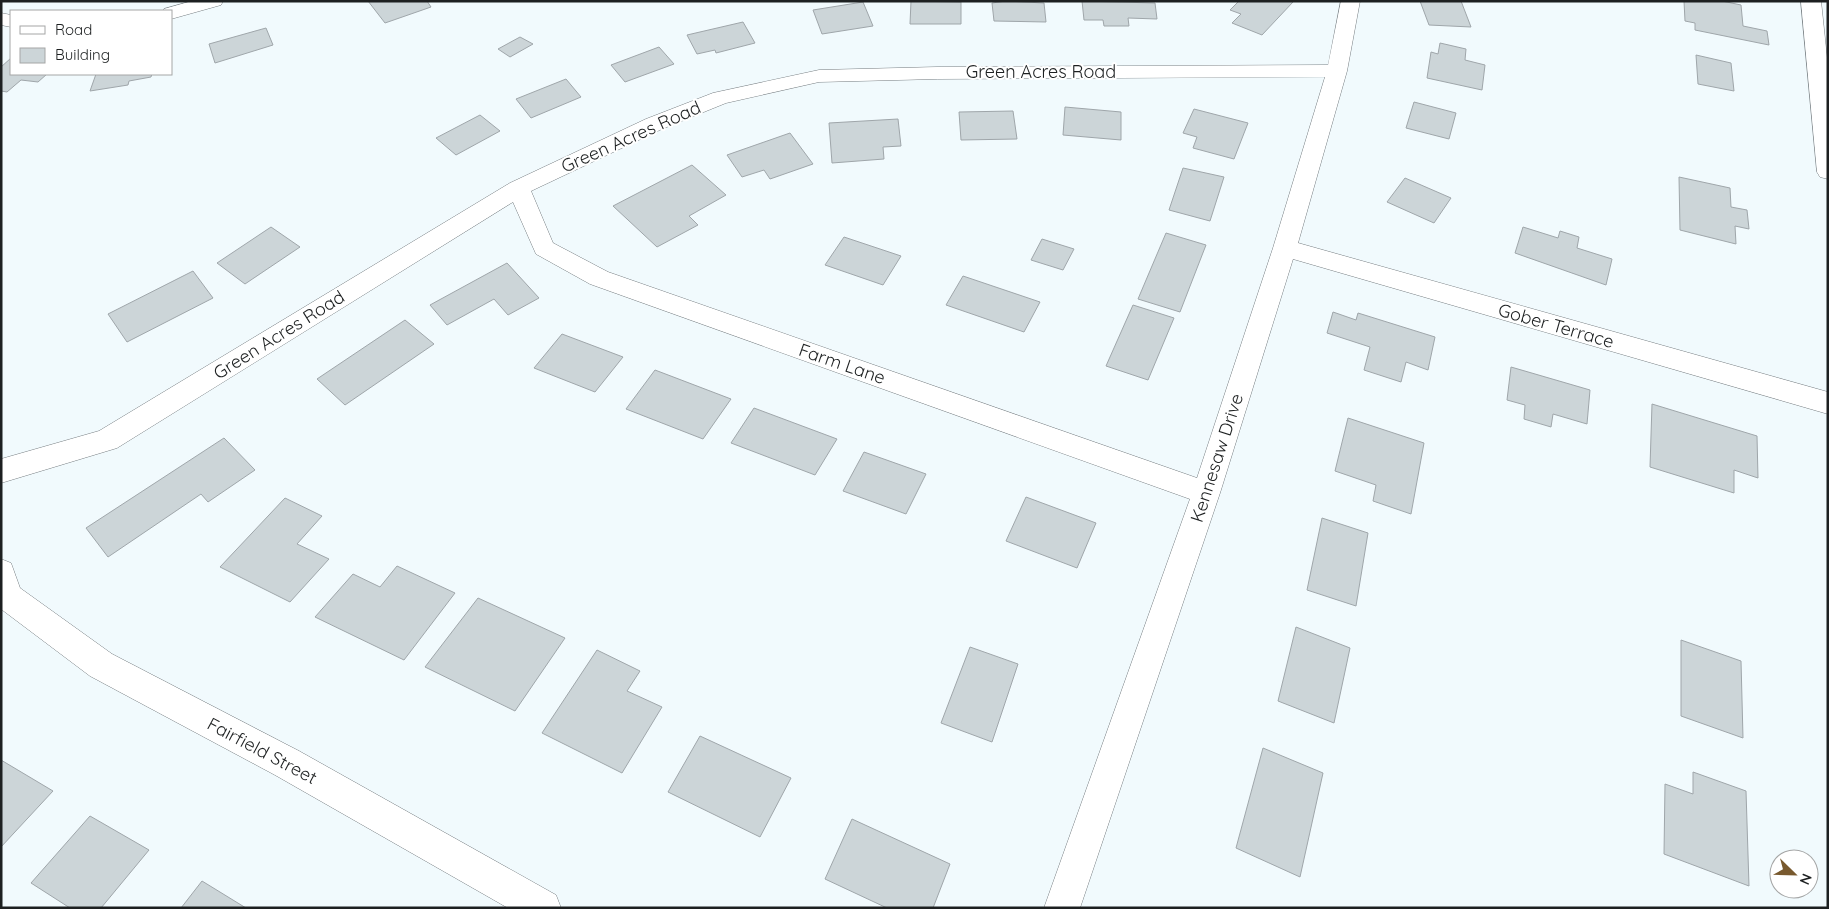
<svg xmlns="http://www.w3.org/2000/svg" width="1829" height="909" viewBox="0 0 1829 909" font-family="Quicksand,sans-serif">
<style>
.building{fill:#ccd5d8;stroke:#9fa6aa}
.lines{fill:none;stroke-linecap:round;stroke-linejoin:round}
.minor-casing{stroke:#777e82;stroke-width:1}
.minor{fill:#fff;fill-rule:evenodd}
.labels{text-anchor:middle;stroke-width:4;stroke-linejoin:round;paint-order:stroke}
.street-label{font-size:18px;fill:#1d2021;stroke:#fff}
</style>
<rect width="100%" height="100%" fill="#f1fafd"/>
<path class="building" d="M368,1H427L431,7L385,23Z
M911,1L961,2V24H910Z
M1006,1L1044,3L1046,22L994,21L992,3Z
M1082,1L1155,3L1157,19L1128,18L1129,26H1104L1103,20H1084Z
M1239,1H1289L1293,2L1262,35L1232,23L1241,14L1230,10Z
M1420,1H1461L1471,27L1429,25Z
M1684,1H1722L1741,5L1743,26L1767,31L1769,45L1695,30V23L1685,21Z
M863,2L873,26L822,34L813,10Z
M743,22L755,43L716,53L715,50L697,54L687,35Z
M266,28L273,45L215,63L209,44Z
M520,37L533,44L510,57L498,49Z
M1440,43L1466,49L1465,60L1485,65L1482,90L1427,78L1431,52L1438,54Z
M659,47L674,64L625,82L611,65Z
M1696,55L1731,63L1734,91L1698,84Z
M11,58V74H47L38,82L21,80L7,92L1,91V67Z
M96,74H152L151,77L129,81L128,85L90,91Z
M566,79L581,97L531,118L516,99Z
M1414,102L1456,113L1449,139L1406,128Z
M1065,107L1121,112V140L1063,135Z
M1194,109L1248,123L1234,159L1193,148L1197,137L1183,133Z
M1013,111L1017,139L961,140L959,112Z
M480,115L500,131L456,155L436,138Z
M898,119L901,146L883,147L884,159L832,163L829,123Z
M790,133L813,164L770,179L764,170L742,177L727,155Z
M692,165L726,195L689,216L698,225L657,247L613,206Z
M1183,168L1224,177L1210,221L1169,210Z
M1679,177L1730,188L1731,207L1747,210L1749,229L1735,226L1736,244L1680,230Z
M1405,178L1451,198L1434,223L1387,202Z
M271,227L300,247L245,284L217,263Z
M1523,227L1558,238L1560,231L1579,237L1577,248L1612,259L1606,285L1515,253Z
M1166,233L1206,245L1180,312L1138,299Z
M844,237L901,256L883,285L825,265Z
M1042,239L1074,249L1063,270L1031,260Z
M507,263L539,298L508,315L494,299L447,325L430,305Z
M193,271L213,298L127,342L108,314Z
M963,276L1040,302L1024,332L946,305Z
M1133,305L1174,318L1148,380L1106,366Z
M1333,312L1356,320L1358,313L1435,337L1428,370L1406,362L1401,382L1364,370L1370,347L1327,333Z
M405,320L434,344L345,405L317,379Z
M562,334L623,357L595,392L534,368Z
M1511,367L1590,390L1587,424L1553,414L1551,427L1524,419L1525,405L1507,400Z
M655,370L731,399L703,439L626,409Z
M1652,404L1757,436L1758,478L1734,470V493L1650,467Z
M754,408L837,439L815,475L731,443Z
M1348,418L1424,443L1411,514L1373,501L1376,485L1335,471Z
M224,438L255,470L208,502L201,494L108,557L86,528Z
M864,452L926,474L906,514L843,491Z
M1026,497L1096,523L1077,568L1006,541Z
M285,498L322,516L297,544L329,559L290,602L220,567Z
M1322,518L1368,533L1356,606L1307,590Z
M397,566L455,593L404,660L315,617L353,574L380,587Z
M478,598L565,638L515,711L425,667Z
M1296,627L1350,648L1334,723L1278,701Z
M1681,640L1741,661L1743,738L1681,716Z
M970,647L1018,664L992,742L941,723Z
M597,650L640,671L627,691L662,707L622,773L542,733Z
M700,736L791,778L760,837L668,792Z
M1263,748L1323,773L1300,877L1236,848Z
M1,760L53,791L1,847Z
M1693,772L1746,791L1749,886L1664,854L1665,784L1693,794Z
M90,816L149,850L101,908H70L31,883Z
M852,819L950,864L933,908H887L825,879Z
M202,881L246,908H181Z"/>
<g class="lines">
<defs>
<path id="minor" d="M192,1H223L221,5L171,19V11H163L164,9Z
M1341,1H1360L1347,71L1298,243L1828,392V414L1293,259L1220,493L1080,908H1044L1190,499L590,284L536,254L513,202L117,448L1,483V459L99,431L510,183L646,119L713,93L819,70L937,67L1328,65ZM1325,77L1273,248L1197,478L608,272L553,243L531,191L662,129L726,103L819,82L937,79Z
M1801,1H1821L1828,67V179L1820,177L1817,172Z
M1,13L11,15V27L1,25Z
M1,559L11,563L20,588L112,654L299,751L556,895L561,908H508L275,775L90,676L1,609Z"/>
</defs>
<use href="#minor" class="minor-casing"/>
<use href="#minor" class="minor"/>
</g>
<g class="labels">
<g class="street-label">
<text x="1041" y="78">Green Acres Road</text>
<text transform="translate(631 137) rotate(-24)" y="6">Green Acres Road</text>
<text transform="translate(1556 326) rotate(16)" y="6">Gober Terrace</text>
<text transform="translate(279 335) rotate(-32)" y="6">Green Acres Road</text>
<text transform="translate(842 364) rotate(19)" y="6">Farm Lane</text>
<text transform="translate(1217 458) rotate(-72)" y="6">Kennesaw Drive</text>
<text transform="translate(262 751) rotate(28)" y="6">Fairfield Street</text>
</g>
</g>
<rect width="1829" height="909" fill="none" stroke="#1d2021" stroke-width="5"/>
<rect x="10" y="10" width="162" height="65" fill="#ffffff" stroke="#a5a6a6"/>
<rect x="20" y="26" width="25" height="8" fill="#ffffff" stroke="#a5a6a6"/>
<text x="55" y="35" font-size="15" fill="#1d2021">Road</text>
<rect x="20" y="48" width="25" height="15" fill="#ccd5d8" stroke="#a5a6a6"/>
<text x="55" y="60" font-size="15" fill="#1d2021">Building</text>
<g transform="translate(1794 874) rotate(113)"><circle r="24" fill="#ffffff" stroke="#a5a6a6"/>
<path d="M0-4L9 19L0 12L-9 19Z" fill="#78592e"/>
<text y="-8" font-size="14" font-weight="bold" text-anchor="middle" fill="#1d2021">N</text>
</g>
</svg>
